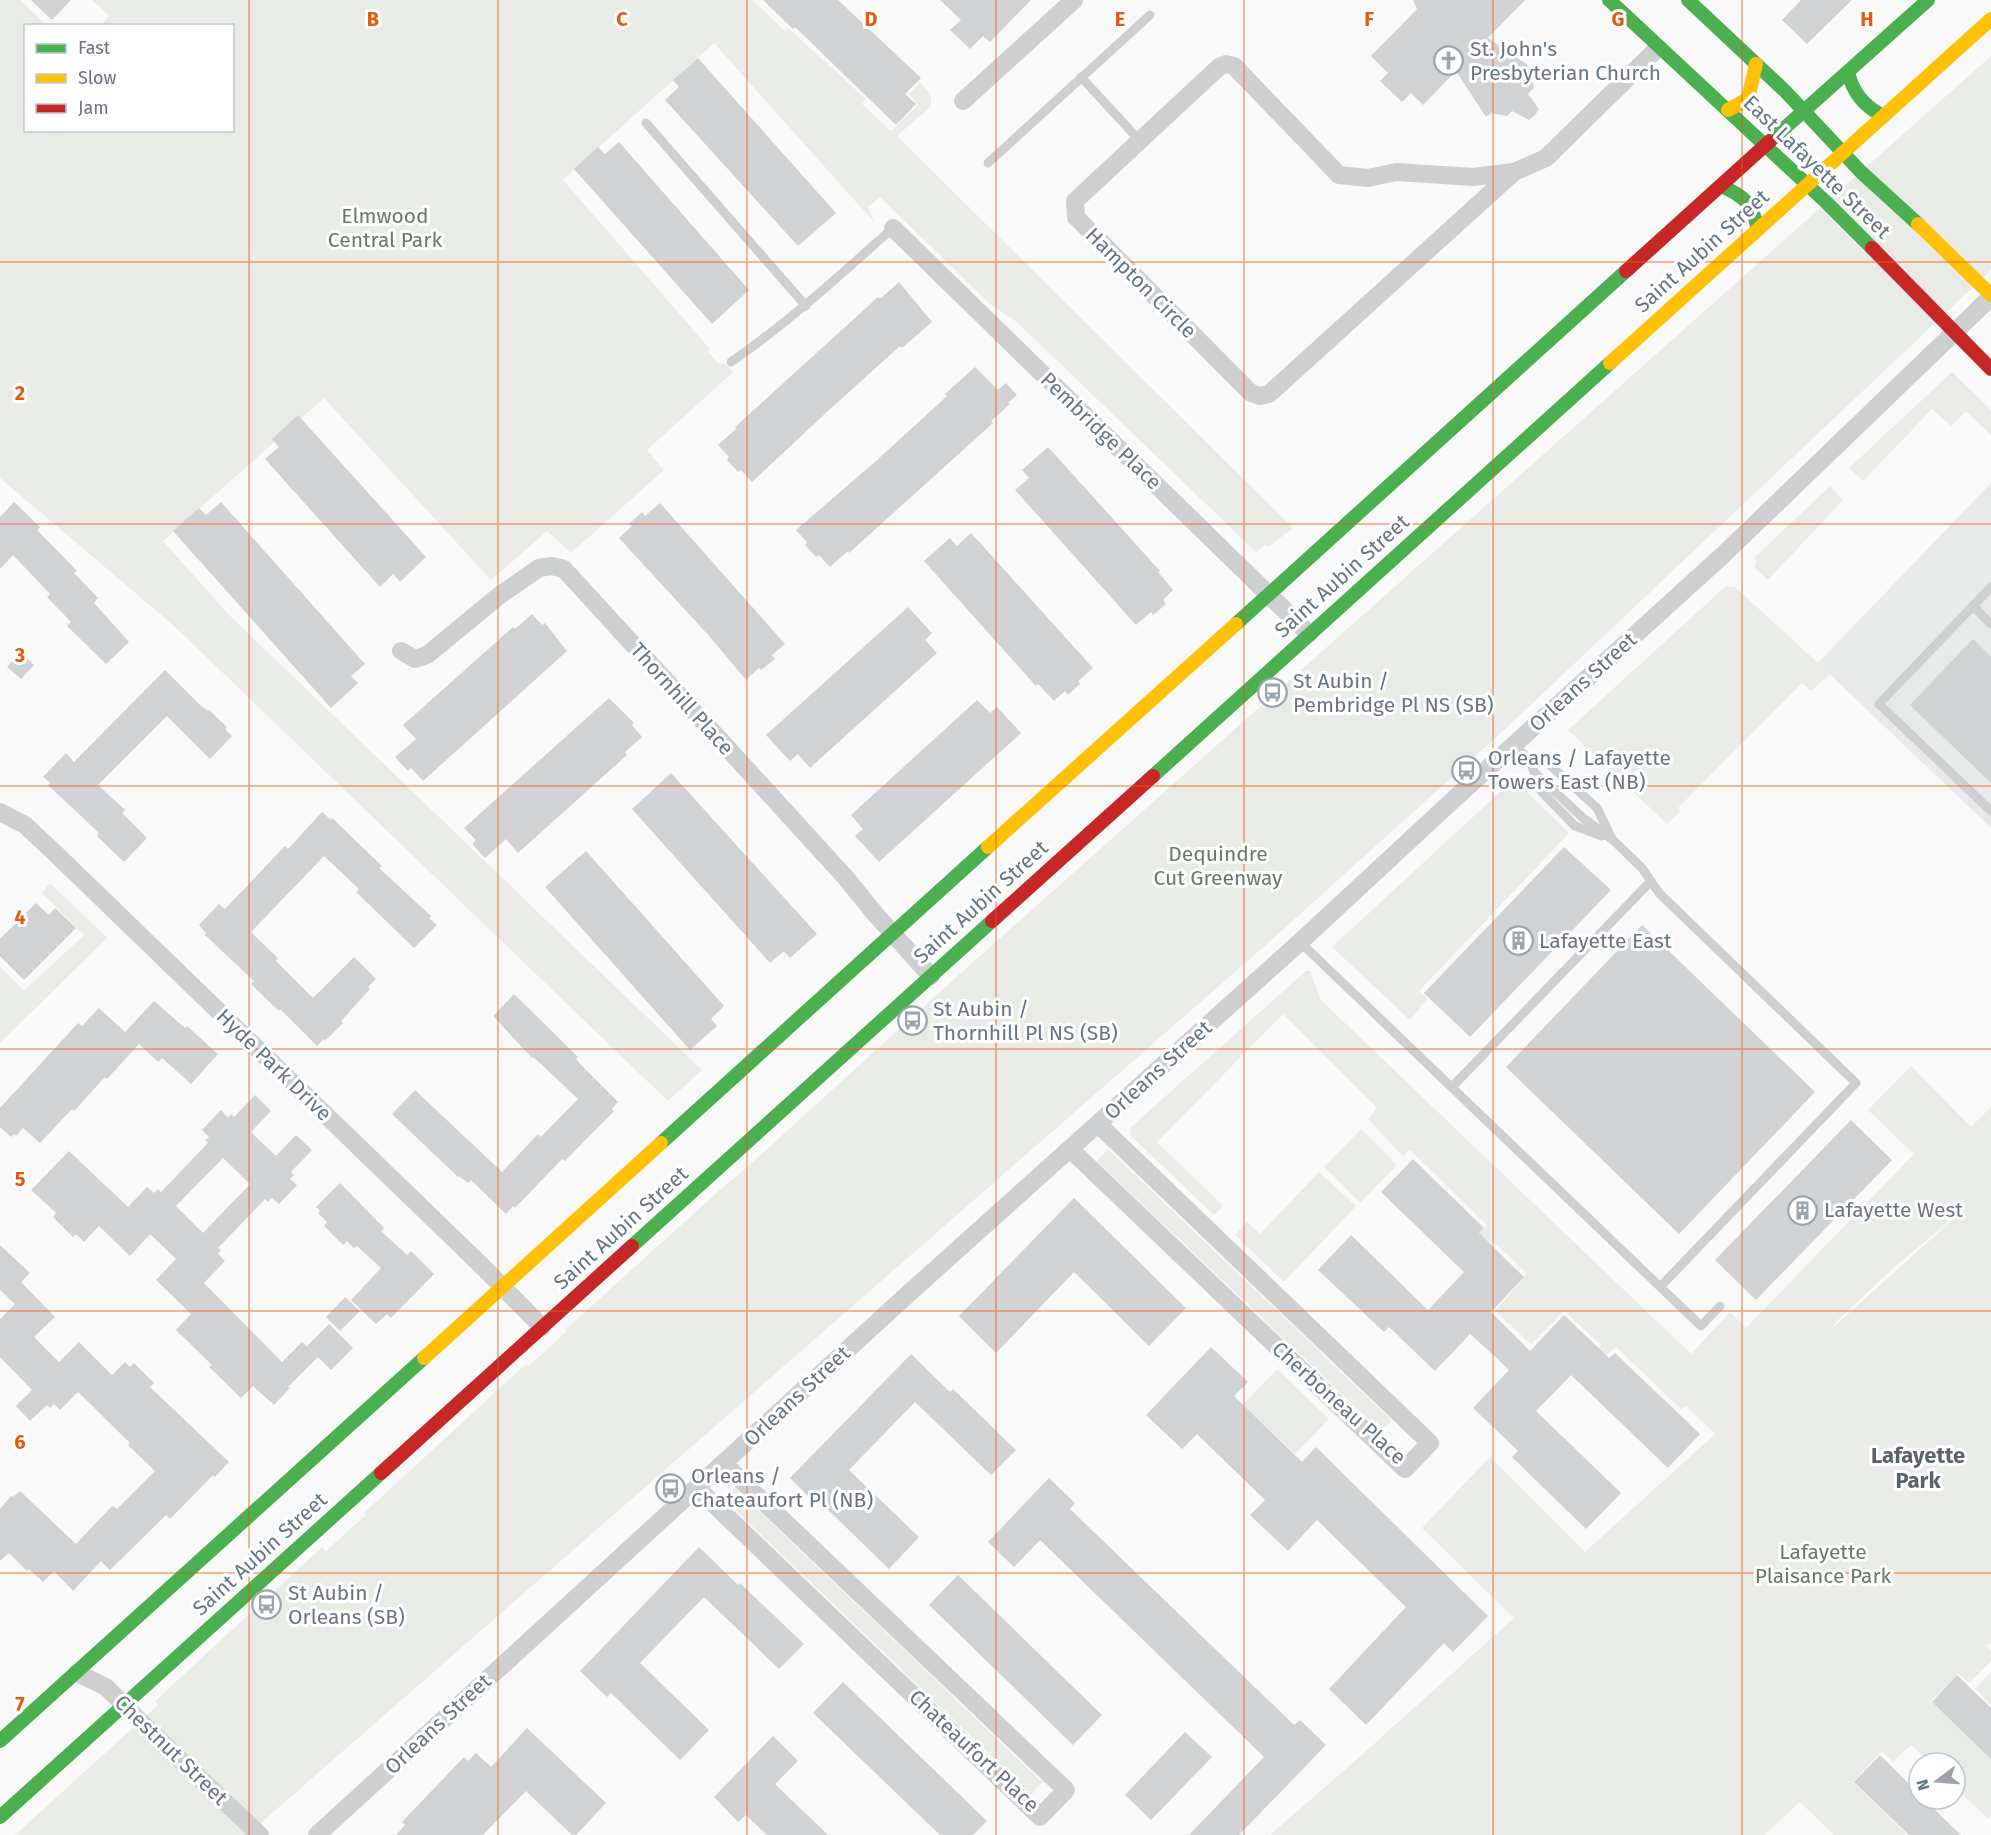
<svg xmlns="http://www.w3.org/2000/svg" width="1991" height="1835" viewBox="0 0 1991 1835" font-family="'Fira Sans',sans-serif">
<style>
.built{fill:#e8e9e9}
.green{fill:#e8ebe6;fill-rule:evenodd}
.building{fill:#d0d2d3;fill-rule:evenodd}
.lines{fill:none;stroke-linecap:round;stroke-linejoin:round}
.lane{stroke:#cecfd0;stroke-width:9}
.street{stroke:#cecfd0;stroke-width:18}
.fast{stroke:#4caf50;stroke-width:14}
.slow{stroke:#ffc107;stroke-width:14}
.jam{stroke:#c62828;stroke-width:14}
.grid{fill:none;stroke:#e8590c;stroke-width:1.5;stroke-opacity:0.55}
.labels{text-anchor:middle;stroke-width:6;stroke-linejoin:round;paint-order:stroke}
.poi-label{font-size:21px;fill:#657683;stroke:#fff;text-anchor:start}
.street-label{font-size:21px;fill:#657683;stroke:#fff}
.park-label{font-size:21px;fill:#687a64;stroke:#fff}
.neighbourhood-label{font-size:22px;font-weight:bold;fill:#57646e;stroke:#fff}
.grid-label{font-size:20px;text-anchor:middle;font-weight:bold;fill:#e8590c;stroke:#fff;stroke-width:6;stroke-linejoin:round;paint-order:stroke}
</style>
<rect width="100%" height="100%" fill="#f9f9f9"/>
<path class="built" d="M1991,483V828L1818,663Z"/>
<path class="green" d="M0,0H20L46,25L26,26V130H232V26L101,25L109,16L92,0H752L785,31L788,28L866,99L862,104L891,131L918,105L909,94L921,83C928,92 935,97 929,108L897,136L1293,528L1268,547L1265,545L1256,552L1018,323L990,304L880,197L868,207L874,222L714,43L563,180L710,349L707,351L718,363L726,364L733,372L647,450L664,470L571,553L547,531L491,580L324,398L163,541L229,615L702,1070L668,1101L172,624L0,478Z
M1991,56V270L1503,731L1267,944L247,1835H15L158,1705L155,1701L322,1547L326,1551L366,1515L364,1513L526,1364L529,1366L566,1332L565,1330L732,1179L733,1180L962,972Z
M1952,372L1991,410V435L1966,411L1951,426L1932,409L1863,481L1849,468Z
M1830,486L1843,500L1768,580L1754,567L1756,563L1755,557Z
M1726,586L1735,587L1830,674L1811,691L1802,683L1678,808L1680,811L1667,824L1568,730Z
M1514,779L1569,833L1419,991L1427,999L1410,1020L1332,947Z
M50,883L107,938L0,1043V967L24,991L84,935L42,893Z
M1306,971H1310L1321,1000L1691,1354L1730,1312L1746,1328L1914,1154L1868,1110L1911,1066L1971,1127L1991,1107V1643L1987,1646L1991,1650V1661L1969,1683L1958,1674L1931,1701L1991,1758V1815L1988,1819L1955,1787V1763H1930L1911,1745L1893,1762L1882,1751L1853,1782L1907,1835H1834L1800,1802L1764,1835H1270L1364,1753L1514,1618L1422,1528L1490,1457L1585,1552L1715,1434L1686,1406L1681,1409L1616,1347L1601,1359L1594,1352L1601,1345L1564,1311L1531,1344L1495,1311L1527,1274L1492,1240L1486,1246L1476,1237L1487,1225L1410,1150L1403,1156L1368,1119L1377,1108L1283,1014L1157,1142L1223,1206L1214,1215L1131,1136L1130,1128ZM1950,1221V1222L1830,1330L1838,1320L1898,1264Z
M1361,1129L1397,1165L1360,1203L1324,1167Z
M1108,1149L1390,1419L1391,1422L1380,1430L1097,1161Z
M1319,1172L1356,1206L1284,1282L1235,1235L1247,1222L1260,1234Z
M1277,1369L1329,1419L1295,1454L1243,1405Z
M735,1488L1042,1782L1031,1794L724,1499Z
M1991,1672V1705L1975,1689Z"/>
<path class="building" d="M31,0H71L52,20Z
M763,0H838L921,78L905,94L916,104L896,125L795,27L793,29Z
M940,0H1031L990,42L983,36L970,49L950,30L961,20Z
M1413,0H1525L1488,38L1528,65L1534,88L1528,94L1539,109L1535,115L1529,120L1512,111L1507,116L1491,113L1486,117L1456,71L1423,105L1411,93L1402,102L1380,81L1388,73L1371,56L1417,9Z
M1801,0H1852L1807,44L1782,20Z
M698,58L836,213L798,246L665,100L679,87L673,80Z
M619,142L749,290L712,324L574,169L598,147L605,154Z
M899,282L932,322L902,348L900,346L829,410L752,482L741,470L738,472L727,460L729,457L718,445L736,429L735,427L878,297L880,299Z
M975,367L998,390L1006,383L1017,395L1008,403L1010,404L991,421L993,423L849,553L848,551L830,567L819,555L816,557L805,545L807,542L796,530L876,461L947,396L945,394Z
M298,415L426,557L400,582L393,574L380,587L265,459L279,447L272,439Z
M1048,447L1160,571L1158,572L1173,590L1163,600L1166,604L1153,615L1151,612L1136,625L1015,490L1029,478L1022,470Z
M14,502L40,527L37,530L77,571L74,573L98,598L94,603L129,642L106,664L67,626L71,622L47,597L50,594L13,555L0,569V517Z
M221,502L365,664L351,676L358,683L331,708L173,531L199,508L206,515Z
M660,503L785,644L772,655L775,659L761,670L759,668L746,680L710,637L619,538L632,526L629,524L642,512L645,516Z
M971,533L1093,668L1078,681L1080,684L1068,695L1065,691L1054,701L1038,684L1036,686L924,561L950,538L957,546Z
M908,607L932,633L925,640L937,653L810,768L798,754L790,761L766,735Z
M532,614L542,625L545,623L567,651L423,781L411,768L408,771L395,757L416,739L403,725L513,627L515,629Z
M1973,639L1991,657V783L1910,705Z
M21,652L34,665L21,679L7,667Z
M165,670L200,705L208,711L209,710L227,727L225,729L232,736L210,759L167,716L98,785L125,810L122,813L147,838L124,862L97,836L99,833L48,785L50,783L43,777L66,753L74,762Z
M609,698L634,723L632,725L642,737L625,752L627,755L518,853L506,839L485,858L472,844L476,840L464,828Z
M977,700L990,713L997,707L1021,733L879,862L855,836L863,829L851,815Z
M671,773L817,934L790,958L784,951L770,963L632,809Z
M322,812L331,820L332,818L382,866L379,868L431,916L429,918L437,925L414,948L356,892L359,889L324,856L251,932L278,958L276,961L313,998L354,957L376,979L368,987L370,989L341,1021L343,1023L325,1041L324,1039L317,1046L280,1009L279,1011L251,984L254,981L205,935L206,933L199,925L219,904L225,909L285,846L288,849Z
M1564,847L1611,890L1470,1037L1424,993Z
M586,851L724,1006L711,1019L717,1026L690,1050L545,887Z
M36,903L49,915L55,908L76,928L24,980L0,956V939Z
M1642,925L1815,1092L1679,1234L1506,1067Z
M514,994L578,1057L576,1059L582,1066L618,1102L612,1109L614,1111L565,1161L562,1159L515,1208L513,1206L506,1214L471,1180L468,1183L459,1176L458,1177L392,1114L415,1090L502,1172L538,1134L541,1137L578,1099L540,1063L533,1057L532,1058L493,1016Z
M154,1001L185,1028L187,1026L218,1054L191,1084L162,1058L158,1062L139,1044L107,1079L105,1077L74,1111L72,1109L40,1143L23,1128L16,1136L14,1134L11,1137L0,1127V1108L78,1023L82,1026L99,1008L125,1032Z
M255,1095L271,1111L251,1132L276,1156L296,1135L312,1150L291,1172L294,1175L290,1179L297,1185L279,1204L272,1198L268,1202L265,1199L218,1248L221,1250L218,1254L225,1261L204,1283L282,1362L302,1342L318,1357L288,1387L290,1388L274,1405L253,1386L241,1398L209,1367L212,1365L176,1330L191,1314L156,1280L176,1259L150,1234L130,1256L99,1226L84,1242L76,1234L73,1237L53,1217L56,1213L31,1190L69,1151L128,1207L147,1187L154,1193L158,1189L161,1192L208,1143L205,1140L209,1137L202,1130L221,1110L228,1118L231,1114L234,1117ZM223,1158L250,1184L203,1233L176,1206Z
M1851,1120L1892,1160L1756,1300L1715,1260Z
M1413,1159L1484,1228L1479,1233L1524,1277L1491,1312L1530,1351L1564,1315L1609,1358L1615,1353L1700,1434L1668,1468L1571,1375L1536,1411L1621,1493L1586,1529L1512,1457L1518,1451L1473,1408L1509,1370L1490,1352L1470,1334L1435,1371L1389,1327L1384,1332L1318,1270L1351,1235L1428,1310L1464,1272L1381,1192Z
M340,1183L384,1228L381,1231L407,1255L411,1251L434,1274L391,1318L387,1314L376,1324L351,1300L381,1268L357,1246L354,1248L347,1241L343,1245L324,1226L327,1222L318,1213L320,1211L316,1207Z
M1074,1198L1186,1308L1149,1346L1074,1272L996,1353L959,1316Z
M0,1245L30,1273L21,1282L55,1317L34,1337L59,1362L79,1342L112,1375L125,1362L130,1367L134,1363L154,1383L150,1387L229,1462L215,1477L213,1475L170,1519L166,1515L110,1570L101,1561L73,1591L54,1571L43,1582L29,1569L27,1571L9,1553L0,1561V1509L11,1496L13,1497L20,1491L76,1544L112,1506L117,1509L155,1471L128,1445L130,1443L78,1392L60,1410L54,1404L50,1408L47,1405L30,1421L16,1406L32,1390L0,1357V1319L15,1304L0,1290Z
M345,1297L360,1311L340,1331L326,1317Z
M329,1324L353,1348L331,1370L307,1346Z
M1211,1347L1248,1382L1234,1396L1302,1462L1316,1447L1488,1616L1453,1652L1444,1643L1366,1725L1329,1689L1406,1607L1317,1520L1288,1551L1250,1515L1265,1500L1197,1434L1182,1449L1146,1415Z
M911,1354L950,1392L953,1389L1016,1450L991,1475L915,1402L849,1470L919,1537L889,1569L819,1501L816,1504L790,1478Z
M1049,1478L1075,1503L1070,1509L1294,1725L1300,1720L1326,1745L1239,1835H1189L1264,1757L1040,1540L1014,1567L988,1542Z
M699,1547L738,1585L740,1583L804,1644L779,1669L704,1597L640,1663L709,1730L680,1760L611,1693L607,1697L580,1671Z
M958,1575L1102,1715L1073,1745L929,1605Z
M1957,1675L1991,1708V1759L1932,1702Z
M843,1682L987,1821L973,1835H940L813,1713Z
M527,1728L606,1803L576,1835H572L526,1791L483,1835H396L405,1825L402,1822L464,1757L468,1761L476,1753L491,1767Z
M1185,1732L1212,1757L1151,1820L1125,1795Z
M773,1736L798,1761L775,1784L828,1835H767L746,1815L738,1822L714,1797Z
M1880,1755L1919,1794V1799H1924L1961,1835H1909L1854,1782Z"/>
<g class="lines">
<path class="lane" d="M1081,77L1140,141
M646,123L806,306
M988,163L1150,15
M731,362C789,322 840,275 893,228
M1991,587L1879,704L1991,811
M1973,606L1991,624
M1514,745L1530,760L1534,772L1583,818L1613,840L1642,868L1659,893L1856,1083L1660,1287
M1530,760L1543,759L1597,808L1612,839
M1535,775L1541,791L1575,826L1602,836
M1300,942L1701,1326L1720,1306
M1452,1087L1651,881"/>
<path class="street" d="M963,101L1074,0
M1514,172L1269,394L1260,396L1251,393L1076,217L1075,201L1219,67L1226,64L1234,66L1339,175L1368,178L1396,172L1473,177L1514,172L1546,158L1658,48
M893,228L1309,634
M401,651L415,659L427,655L500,595L539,568L552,566L564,569L846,878L876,915L931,976
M0,812L25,825L57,855L484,1268L542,1327
M1070,1149L1405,1469L1430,1443L1098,1124
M697,1488L1040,1817L1066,1790L724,1464
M77,1673L106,1687L154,1735L260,1835
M317,1835L907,1295L1300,942L1452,801L1723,555L1991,297"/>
<path class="fast" d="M1609,0L1827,203L1872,248
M1688,0L1785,91L1861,172L1918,224
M1848,72C1853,93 1864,106 1883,116
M1770,141L1928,0
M1721,186C1745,196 1752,204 1758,229
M1236,624L1626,271
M1153,776L1610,363
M661,1143L988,847
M632,1246L992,921
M0,1741L424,1358
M0,1817L381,1473"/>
<path class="slow" d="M1728,110L1748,99L1756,64
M1918,224L1991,295
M1610,363L1991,19
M988,847L1236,624
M424,1358L661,1143"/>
<path class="jam" d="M1872,248L1991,369
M1626,271L1770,141
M992,921L1153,776
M381,1473L632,1246"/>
</g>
<path class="grid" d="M249,0V1835M498,0V1835M747,0V1835M996,0V1835M1244,0V1835M1493,0V1835M1742,0V1835M0,262H1991M0,524H1991M0,786H1991M0,1049H1991M0,1311H1991M0,1573H1991"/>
<defs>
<symbol id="church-ring" viewBox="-11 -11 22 22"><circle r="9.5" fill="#fff" stroke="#99a4ac" stroke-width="1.5"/><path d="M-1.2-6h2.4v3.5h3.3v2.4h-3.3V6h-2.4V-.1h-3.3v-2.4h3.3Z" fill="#99a4ac"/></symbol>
<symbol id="bus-ring" viewBox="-11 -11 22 22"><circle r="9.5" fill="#fff" stroke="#99a4ac" stroke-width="1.5"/><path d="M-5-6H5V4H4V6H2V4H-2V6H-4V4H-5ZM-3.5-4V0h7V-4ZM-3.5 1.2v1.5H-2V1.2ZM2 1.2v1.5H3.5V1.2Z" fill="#99a4ac"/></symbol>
<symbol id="building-ring" viewBox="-11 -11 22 22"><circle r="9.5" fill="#fff" stroke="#99a4ac" stroke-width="1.5"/><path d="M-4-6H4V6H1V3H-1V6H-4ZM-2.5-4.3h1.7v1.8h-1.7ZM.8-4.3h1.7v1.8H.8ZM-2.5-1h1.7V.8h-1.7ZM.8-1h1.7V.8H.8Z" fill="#99a4ac"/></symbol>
</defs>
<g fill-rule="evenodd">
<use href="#church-ring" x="1432" y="44" width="33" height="33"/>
<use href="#bus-ring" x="1256" y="676" width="33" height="33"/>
<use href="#bus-ring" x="1450" y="754" width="33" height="33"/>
<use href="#building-ring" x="1502" y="924" width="33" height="33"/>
<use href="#bus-ring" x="896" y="1004" width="33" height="33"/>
<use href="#building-ring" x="1786" y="1194" width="33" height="33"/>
<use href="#bus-ring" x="654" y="1472" width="33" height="33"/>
<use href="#bus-ring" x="250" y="1588" width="33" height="33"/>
</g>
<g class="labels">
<g class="poi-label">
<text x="1470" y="56">St. John's<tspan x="1470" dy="24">Presbyterian Church</tspan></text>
<text x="1293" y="688">St Aubin /<tspan x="1293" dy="24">Pembridge Pl NS (SB)</tspan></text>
<text x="1488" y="765">Orleans / Lafayette<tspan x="1488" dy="24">Towers East (NB)</tspan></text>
<text x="1539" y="948">Lafayette East</text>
<text x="933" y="1016">St Aubin /<tspan x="933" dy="24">Thornhill Pl NS (SB)</tspan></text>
<text x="1824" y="1217">Lafayette West</text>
<text x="691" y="1483">Orleans /<tspan x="691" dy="24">Chateaufort Pl (NB)</tspan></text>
<text x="288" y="1600">St Aubin /<tspan x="288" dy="24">Orleans (SB)</tspan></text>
</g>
<g class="street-label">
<text transform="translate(1817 167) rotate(44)" y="7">East Lafayette Street</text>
<text transform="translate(1702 251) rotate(-42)" y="7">Saint Aubin Street</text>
<text transform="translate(1141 283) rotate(45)" y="7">Hampton Circle</text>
<text transform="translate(1101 431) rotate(44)" y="7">Pembridge Place</text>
<text transform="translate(1342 576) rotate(-42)" y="7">Saint Aubin Street</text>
<text transform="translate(1583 682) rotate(-42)" y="7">Orleans Street</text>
<text transform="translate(682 699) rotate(48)" y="7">Thornhill Place</text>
<text transform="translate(981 902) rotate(-42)" y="7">Saint Aubin Street</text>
<text transform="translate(274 1065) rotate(44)" y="7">Hyde Park Drive</text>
<text transform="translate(1158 1070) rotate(-42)" y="7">Orleans Street</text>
<text transform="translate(621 1228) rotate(-42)" y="7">Saint Aubin Street</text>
<text transform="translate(797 1396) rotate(-43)" y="7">Orleans Street</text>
<text transform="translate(1339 1403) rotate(42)" y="7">Cherboneau Place</text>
<text transform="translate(260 1554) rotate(-42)" y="7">Saint Aubin Street</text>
<text transform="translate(438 1724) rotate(-43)" y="7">Orleans Street</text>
<text transform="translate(171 1750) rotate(44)" y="7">Chestnut Street</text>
<text transform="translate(974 1751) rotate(43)" y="7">Chateaufort Place</text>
</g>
<g class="park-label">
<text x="385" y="223">Elmwood<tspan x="385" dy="24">Central Park</tspan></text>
<text x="1218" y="861">Dequindre<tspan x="1218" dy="24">Cut Greenway</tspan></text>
<text x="1823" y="1559">Lafayette<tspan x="1823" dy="24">Plaisance Park</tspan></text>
</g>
<g class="neighbourhood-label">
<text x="1918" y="1463">Lafayette<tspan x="1918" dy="25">Park</tspan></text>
</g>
</g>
<g class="grid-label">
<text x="373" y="26">B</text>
<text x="622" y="26">C</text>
<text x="871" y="26">D</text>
<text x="1120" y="26">E</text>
<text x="1369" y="26">F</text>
<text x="1618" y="26">G</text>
<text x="1867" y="26">H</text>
<text x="20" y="400">2</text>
<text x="20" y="662">3</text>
<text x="20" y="924">4</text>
<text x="20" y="1186">5</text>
<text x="20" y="1449">6</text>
<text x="20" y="1711">7</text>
</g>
<rect x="24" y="24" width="210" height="108" fill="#ffffff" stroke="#c1c8cd" stroke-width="1.5"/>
<rect x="36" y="44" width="30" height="9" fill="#4caf50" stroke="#c1c8cd" stroke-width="1.5"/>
<text x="78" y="54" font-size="18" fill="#657683">Fast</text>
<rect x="36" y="74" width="30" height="9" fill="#ffc107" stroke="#c1c8cd" stroke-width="1.5"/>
<text x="78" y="84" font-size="18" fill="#657683">Slow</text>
<rect x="36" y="104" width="30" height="9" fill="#c62828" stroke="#c1c8cd" stroke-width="1.5"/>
<text x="78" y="114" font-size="18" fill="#657683">Jam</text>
<g transform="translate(1937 1781) rotate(254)"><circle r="28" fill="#ffffff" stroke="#c1c8cd" stroke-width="1.5"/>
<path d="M0-4.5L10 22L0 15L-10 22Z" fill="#99a4ac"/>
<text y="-9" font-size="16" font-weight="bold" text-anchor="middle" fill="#657683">N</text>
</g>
</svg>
